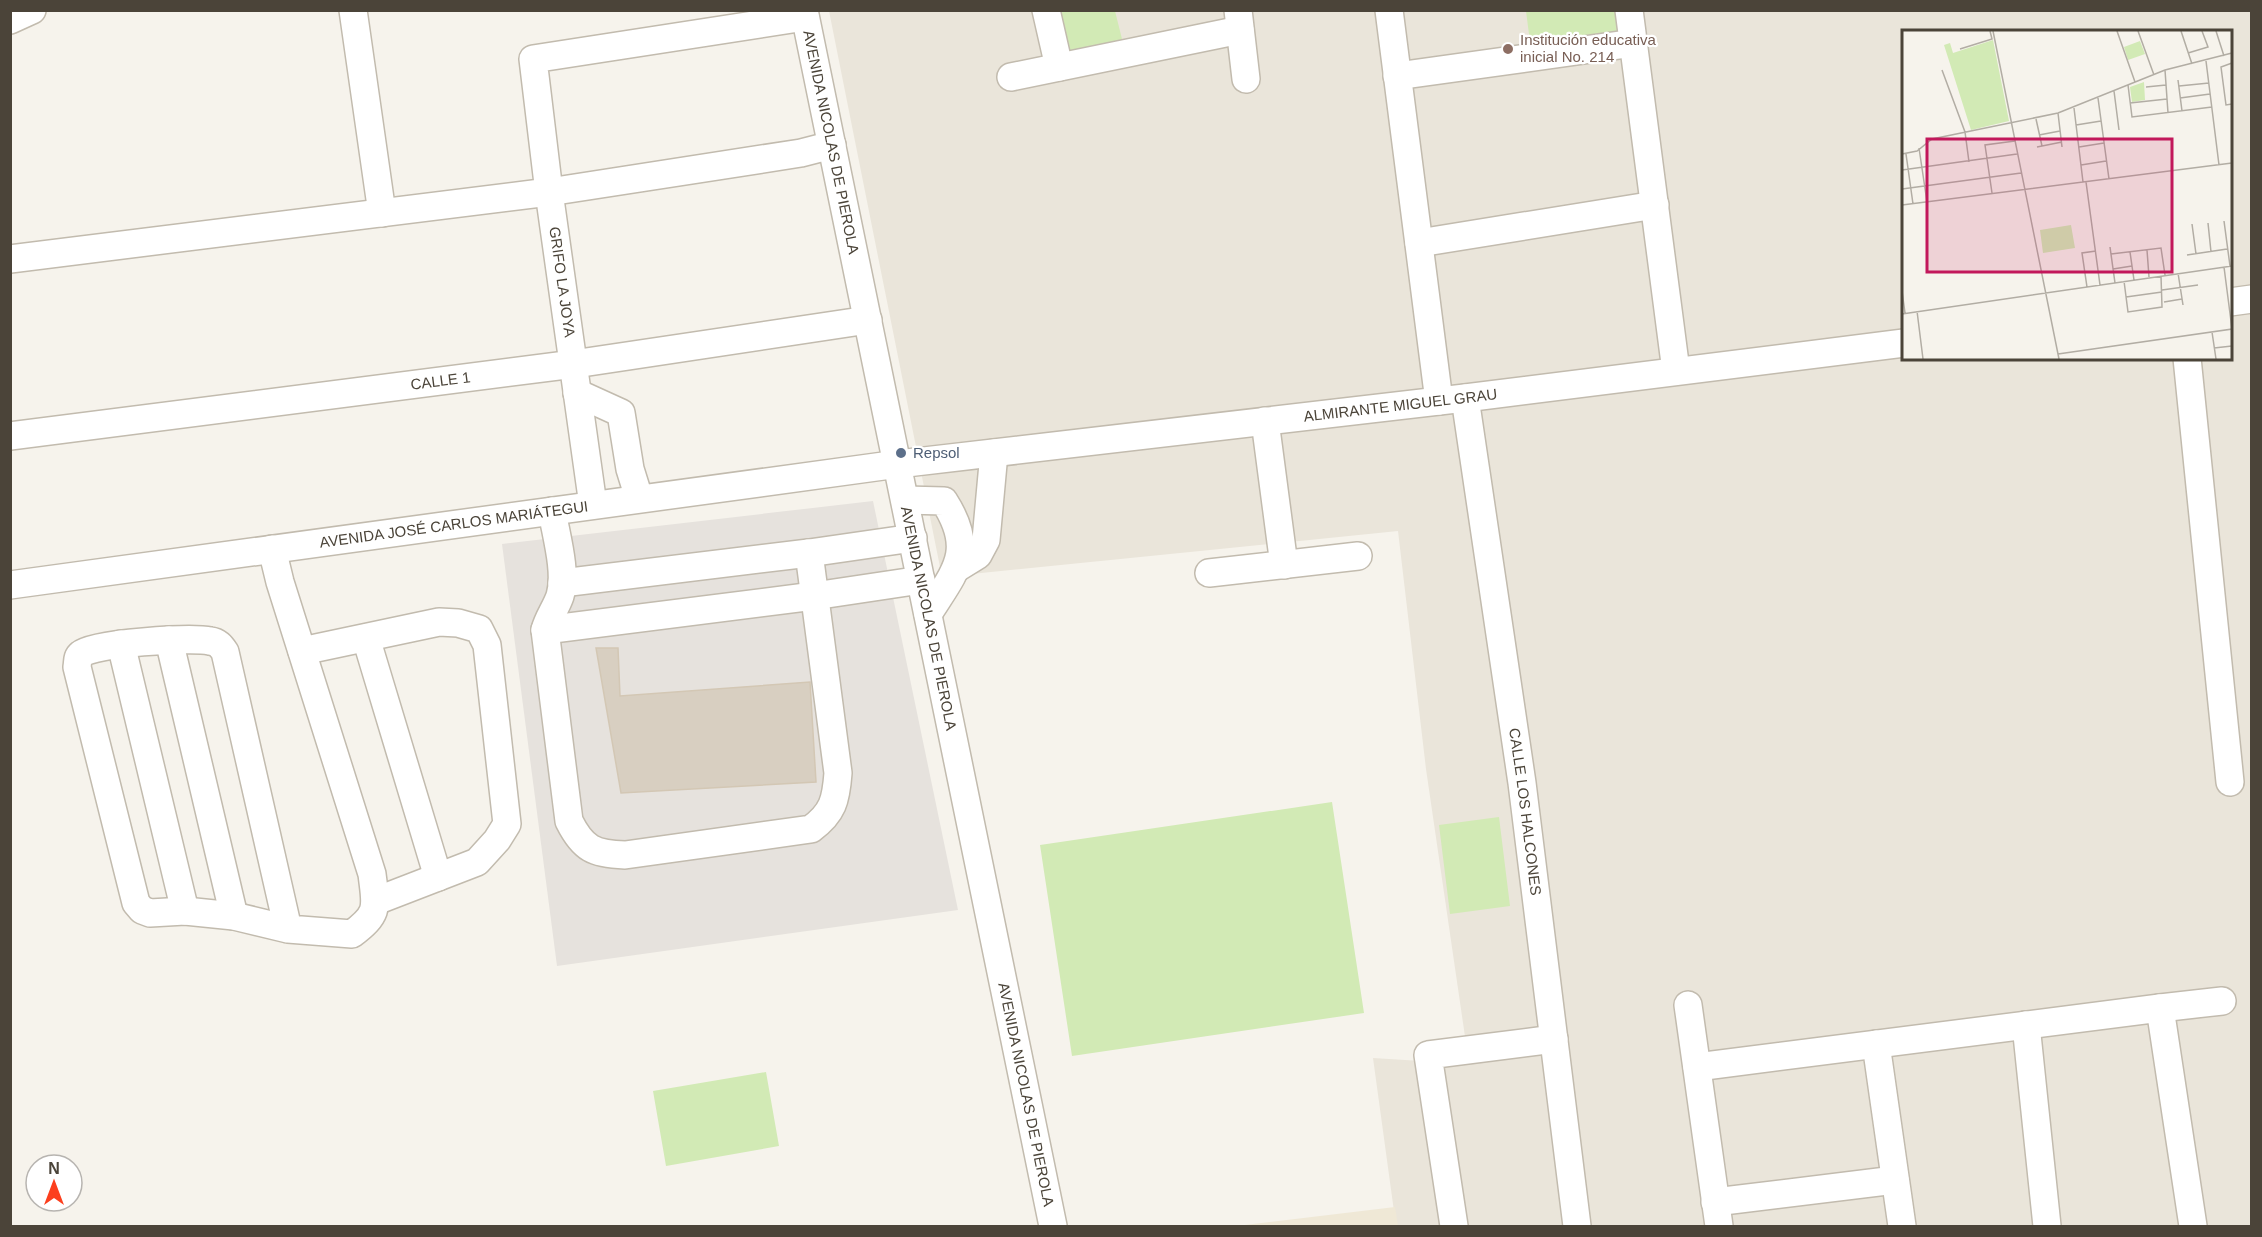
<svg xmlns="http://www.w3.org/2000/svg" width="2262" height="1237" viewBox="0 0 2262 1237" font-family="Arial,sans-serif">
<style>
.residential{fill:#eae5da;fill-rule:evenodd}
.industrial{fill:#e6e2dd}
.education{fill:#efe8d6}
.green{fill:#d2eab5}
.building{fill:#d8cfc1;stroke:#d3c7b4;stroke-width:1.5}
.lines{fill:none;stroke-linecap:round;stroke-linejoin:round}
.minor-casing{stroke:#c2bbae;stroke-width:30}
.minor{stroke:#fff;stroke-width:27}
.education-dot{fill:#8d6e63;stroke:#fff;stroke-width:2}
.service-dot{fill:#5c6f8a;stroke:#fff;stroke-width:2}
.labels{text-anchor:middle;stroke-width:4.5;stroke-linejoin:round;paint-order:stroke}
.education-label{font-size:15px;fill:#785e54;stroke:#fff;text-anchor:start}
.street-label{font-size:15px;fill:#4b4439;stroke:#fff}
.service-label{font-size:15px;fill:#4e5e75;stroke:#fff;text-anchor:start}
.inset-road{fill:none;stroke:#b2ada4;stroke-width:1.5}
.view{fill:#c2185b;fill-opacity:0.15;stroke:#c2185b;stroke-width:3}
.inset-edge{fill:none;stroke:#4b4439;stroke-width:3}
</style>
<rect width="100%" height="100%" fill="#f6f3ec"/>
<path class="residential" d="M829,11H2251V1226H1396L1373,1058L1469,1064L1426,769L1398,531L942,577ZM1904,32H2230V358H1904Z"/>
<path class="industrial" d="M873,501L958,910L557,966L502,544Z"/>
<path class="education" d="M1395,1207L1398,1226H1236Z"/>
<path class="green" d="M1060,11H1115L1123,43L1070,55Z
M1526,11H1619L1621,31L1530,42Z
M1332,802L1364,1013L1072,1056L1040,845Z
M1499,817L1510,906L1450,914L1439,825Z
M766,1072L779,1146L666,1166L653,1091Z"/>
<path class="building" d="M596,648H618L620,696L810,682L816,782L621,793Z"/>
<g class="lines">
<defs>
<g id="minor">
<path d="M353,10L382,213"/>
<path id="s1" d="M804,10L1053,1226"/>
<path d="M1046,10L1059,67"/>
<path d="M1238,10L1246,79"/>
<path d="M1389,10L1439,401"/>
<path d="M1629,10L1676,371"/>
<path d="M10,20L32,10"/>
<path d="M1397,76L1634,43"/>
<path d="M1011,77L1240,30"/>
<path d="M1419,243L1655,205"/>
<path d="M10,259L549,192L801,153L832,145"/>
<path d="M2230,302L2252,299"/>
<path d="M2187,358L2230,782"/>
<path d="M577,393L621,413L630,469L639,498"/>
<path id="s2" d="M1465,398L1522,783L1577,1226"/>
<path d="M1265,421L1284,565"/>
<path id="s3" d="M10,436L574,364L868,320"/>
<path d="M905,500L944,501C976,551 956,570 928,614"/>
<path d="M593,505L549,192L533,59L805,17"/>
<path d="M552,511C556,535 567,572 560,596C556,608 548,618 545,630L569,821C583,849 594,854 625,855L811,829C833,813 836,800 838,773L809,553"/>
<path d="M272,549L280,582L372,874C376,907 380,913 352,934L288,929L234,916L185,911L150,913L142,910L136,903L77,667C78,661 77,657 81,654C93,643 192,637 210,641C218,642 221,646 225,652L288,929"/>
<path d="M957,568L978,555L986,540L994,453"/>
<path d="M1209,573L1358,556"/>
<path d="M562,583L809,553L913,538"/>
<path id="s4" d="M10,585L898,464L1465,398L1904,343"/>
<path d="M545,630L814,596L921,580"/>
<path d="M366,638L438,877"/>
<path d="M169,640L234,916"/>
<path d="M121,644L185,911"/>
<path d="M302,651L439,622L458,623L479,629L487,645L507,824L497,840L477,862L376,901"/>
<path d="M1688,1005L1719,1226"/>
<path d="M2160,1008L2222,1001"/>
<path d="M2026,1025L2047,1226"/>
<path d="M1876,1044L1902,1226"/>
<path d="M1697,1067L2160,1008L2193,1226"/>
<path d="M1715,1202L1895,1180"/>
<path d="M1454,1226L1428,1055L1554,1039"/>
</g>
</defs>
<use href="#minor" class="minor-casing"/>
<use href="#minor" class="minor"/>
</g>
<circle class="education-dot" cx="1508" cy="49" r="6"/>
<circle class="service-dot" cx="901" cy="453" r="6"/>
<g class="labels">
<g class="education-label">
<text x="1520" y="45">Institución educativa<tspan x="1520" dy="17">inicial No. 214</tspan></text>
</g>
<g class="street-label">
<text dy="5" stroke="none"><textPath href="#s1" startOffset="135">AVENIDA NICOLAS DE PIEROLA</textPath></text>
<text transform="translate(562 282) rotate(82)" y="5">GRIFO LA JOYA</text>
<text dy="5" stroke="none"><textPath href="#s3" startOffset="434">CALLE 1</textPath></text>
<text dy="5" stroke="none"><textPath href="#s4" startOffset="1402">ALMIRANTE MIGUEL GRAU</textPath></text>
<text dy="5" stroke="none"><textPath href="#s4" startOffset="448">AVENIDA JOSÉ CARLOS MARIÁTEGUI</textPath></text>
<text dy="5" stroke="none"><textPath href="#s1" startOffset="621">AVENIDA NICOLAS DE PIEROLA</textPath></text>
<text dy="5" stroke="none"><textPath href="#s2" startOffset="418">CALLE LOS HALCONES</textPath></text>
<text dy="5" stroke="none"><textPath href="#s1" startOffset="1107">AVENIDA NICOLAS DE PIEROLA</textPath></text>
</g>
<g class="service-label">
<text x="913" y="458">Repsol</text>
</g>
</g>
<g transform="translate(1902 30)">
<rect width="330" height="330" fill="#f6f3ec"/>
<path d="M91,10L107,91L69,100L42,15L48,13L51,23ZM238,11L243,24L226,30L222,17ZM242,52L243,70L230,72L228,57ZM169,195L173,218L141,223L138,200Z" fill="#d2eab5"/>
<path class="inset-road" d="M91,1L157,329M215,1L233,52M236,1L252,45M279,1L290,34M314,1L322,26M58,19L90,9L88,1M286,23L306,17L300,1M304,31L317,135M330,33L319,37L324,75L330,74M40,40L63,102L67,132M263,40L266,83M276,50L280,81M226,55L230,87L310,77M277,56L307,53M244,57L264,55M212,61L217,100M196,68L207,149M278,68L308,64M228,73L265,69M172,78L181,152M156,83L160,117M134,89L140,116M174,95L199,91M137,105L158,101M135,117L160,112M177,117L202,113M17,118L25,172M0,124L15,121L30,109L156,83L263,40L330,23M4,124L11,174M179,135L204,131M0,140L115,124M184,152L198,255M0,159L119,143M90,163L83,115L113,111M0,175L330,133M322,191L328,236M306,193L309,222M290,194L294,224M208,217L213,253M245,220L247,247M228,222L232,250M209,224L259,218L263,245M285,225L325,219M211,239L230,236M276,243L281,275M222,251L226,282L260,277L259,246M185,257L180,223L194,221M260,260L296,255M0,261L3,283M224,267L260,262M262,272L280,269M15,281L21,329M0,284L330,236M310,302L314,329M312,318L330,316M156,324L330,299L322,237"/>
<path class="view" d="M25,109H270V242H25Z"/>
<rect width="330" height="330" class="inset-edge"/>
</g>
<rect width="2262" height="1237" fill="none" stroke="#4b4439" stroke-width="24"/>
<g transform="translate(54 1183)"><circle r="28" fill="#ffffff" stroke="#b7b4b0" stroke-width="1.5"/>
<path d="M0-4.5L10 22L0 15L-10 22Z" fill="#fc3f1d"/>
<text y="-9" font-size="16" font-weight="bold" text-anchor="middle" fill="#4b4439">N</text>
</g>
</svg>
